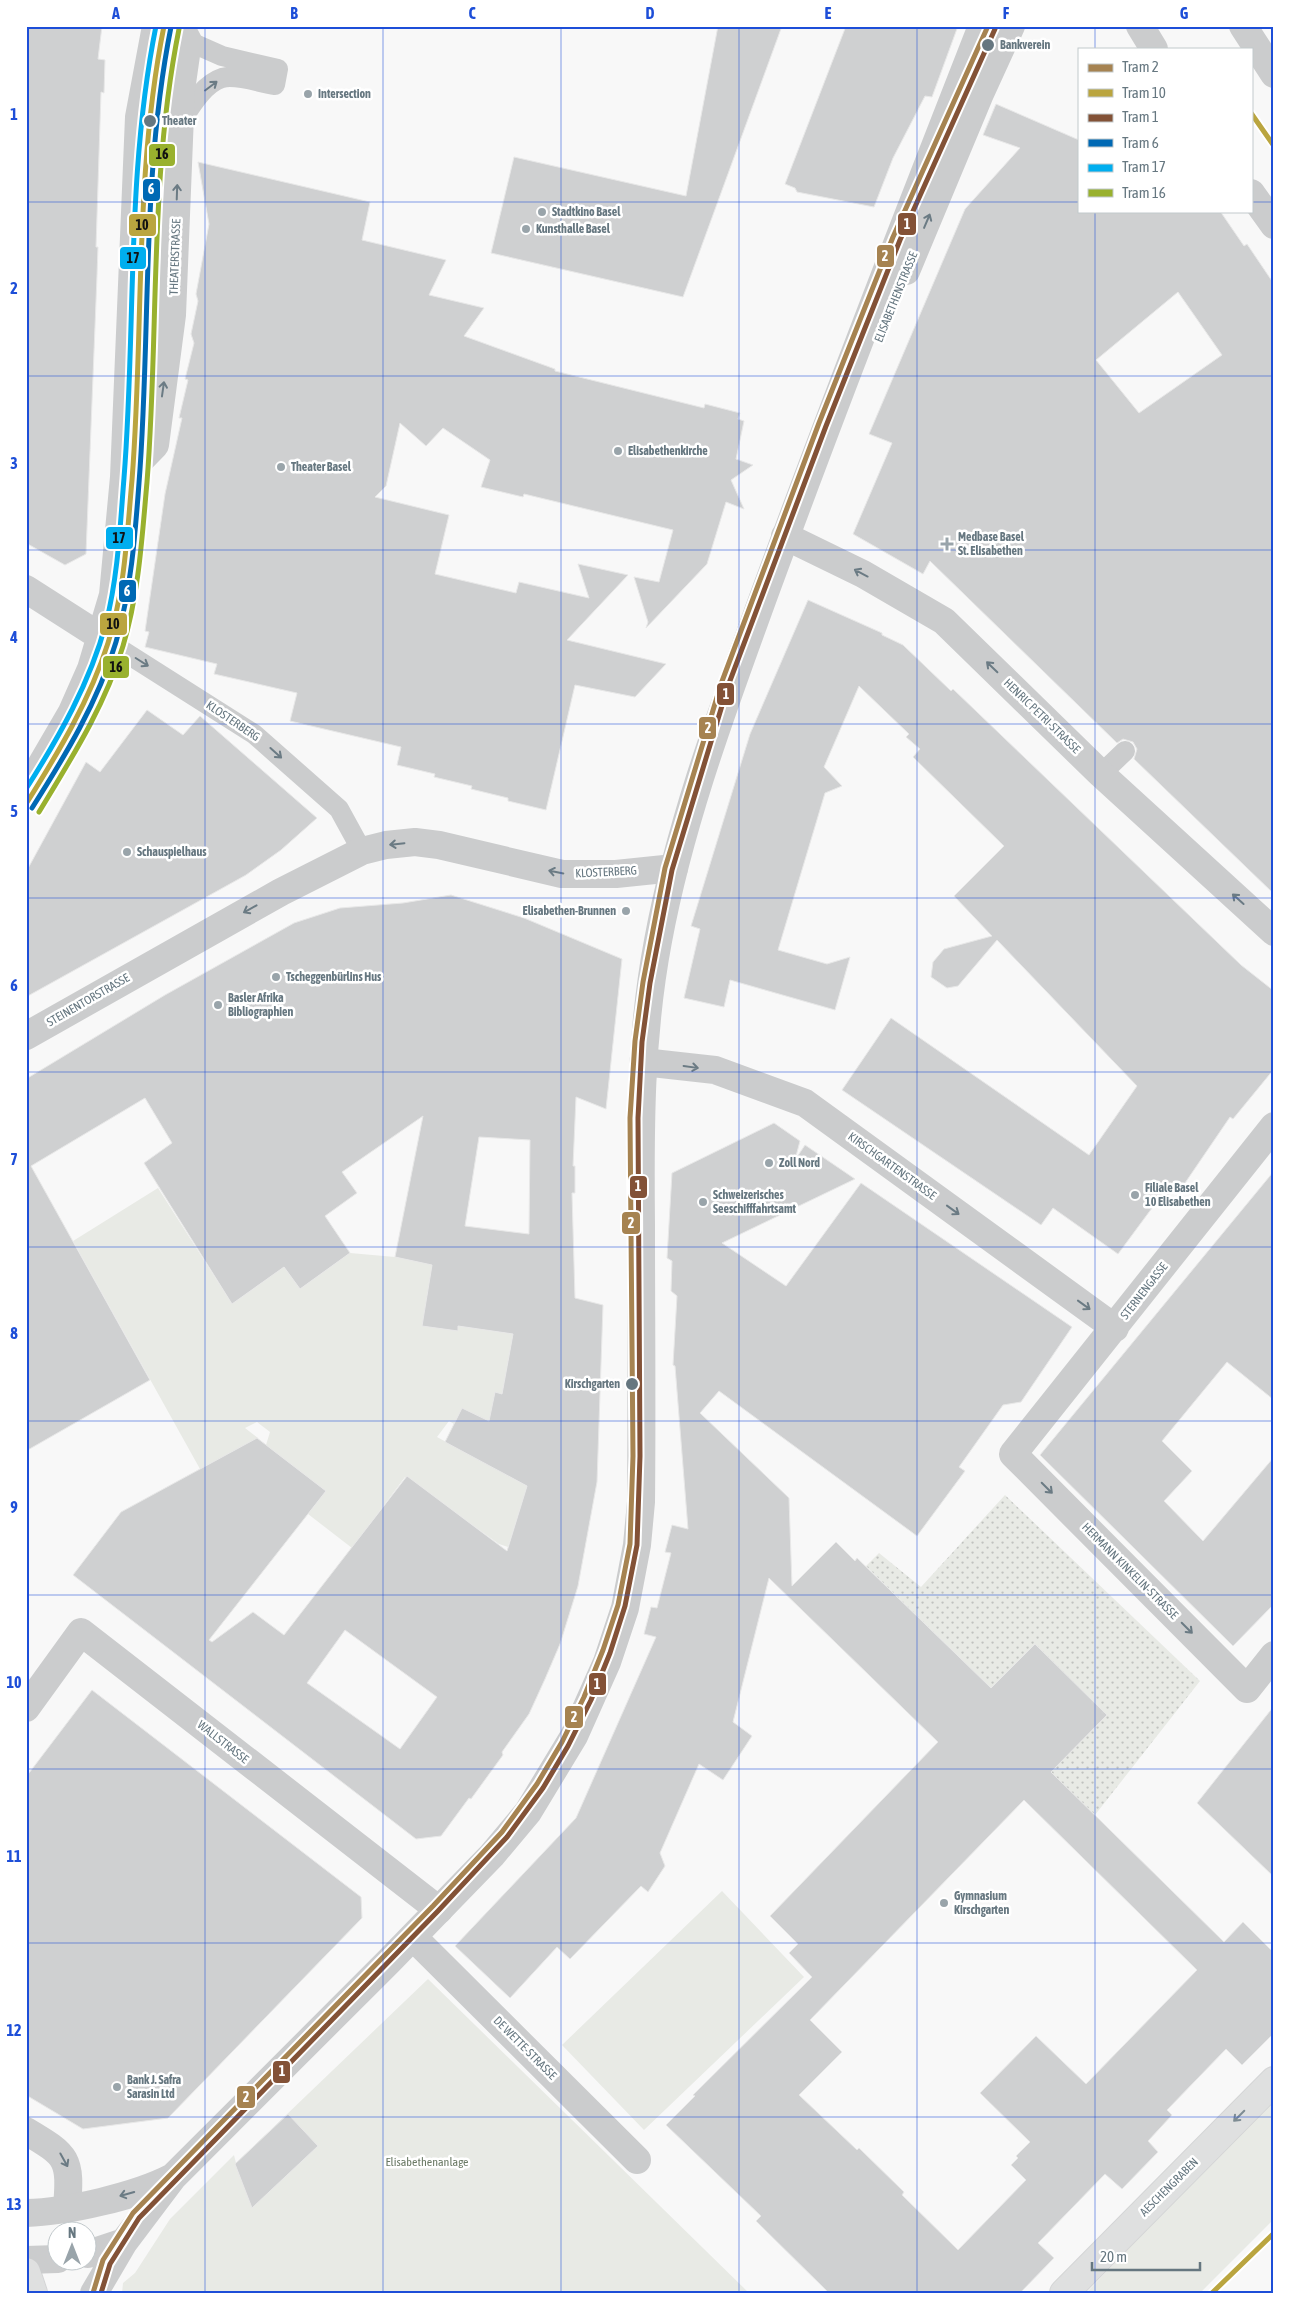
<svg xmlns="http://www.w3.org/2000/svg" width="1300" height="2319" viewBox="0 0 1300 2319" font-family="'Asap Condensed',sans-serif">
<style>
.grass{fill:url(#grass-dots)}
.green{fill:#e8eae5}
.building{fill:#cfd0d1;stroke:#e8e8e8;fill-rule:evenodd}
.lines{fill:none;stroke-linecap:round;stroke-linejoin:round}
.secondary-casing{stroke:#d4d5d6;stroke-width:30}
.primary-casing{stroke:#d4d5d6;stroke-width:30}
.service{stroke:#cbcccd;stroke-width:20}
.minor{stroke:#cbcccd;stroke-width:28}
.tertiary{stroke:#cbcccd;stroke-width:28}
.secondary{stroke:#dfe0e0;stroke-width:28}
.primary{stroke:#dfe0e0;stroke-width:28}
.tram-1-casing{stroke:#fff;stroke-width:9}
.tram-2-casing{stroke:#fff;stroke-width:9}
.tram-3-casing{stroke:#fff;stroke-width:9}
.tram-4-casing{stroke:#fff;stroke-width:9}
.tram-5-casing{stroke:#fff;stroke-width:9}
.tram-6-casing{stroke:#fff;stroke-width:9}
.tram-1{stroke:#a68351;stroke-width:5}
.tram-2{stroke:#baa53f;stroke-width:5}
.tram-3{stroke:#835237;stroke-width:5}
.tram-4{stroke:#0069b4;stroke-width:5}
.tram-5{stroke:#00aeef;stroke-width:5}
.tram-6{stroke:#99b12e;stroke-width:5}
.oneway{stroke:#6b7b84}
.oneway2{stroke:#7e8c93}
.grid{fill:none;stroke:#1d4ed8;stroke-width:1;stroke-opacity:0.55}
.stop-dot{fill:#667780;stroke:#fff;stroke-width:2}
.poi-dot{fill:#99a4aa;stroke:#fff;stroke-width:2}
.labels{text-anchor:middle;stroke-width:5;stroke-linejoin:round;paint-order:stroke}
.stop-label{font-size:12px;font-weight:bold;fill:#667780;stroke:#fff;text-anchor:start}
.poi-label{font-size:12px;font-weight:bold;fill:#667780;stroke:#fff;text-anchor:start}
.street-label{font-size:12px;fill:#667780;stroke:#fff}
.park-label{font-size:12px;fill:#6a7964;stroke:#fff}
.line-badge{stroke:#fff;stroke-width:2}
.badge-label{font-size:14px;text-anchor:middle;font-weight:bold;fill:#fff}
.pale-badge-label{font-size:14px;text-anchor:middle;font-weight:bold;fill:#111}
.neatline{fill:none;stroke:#1d4ed8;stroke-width:2}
.grid-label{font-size:16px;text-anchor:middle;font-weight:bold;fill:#1d4ed8}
</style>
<defs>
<pattern id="grass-dots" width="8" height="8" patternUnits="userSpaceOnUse" patternTransform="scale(1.25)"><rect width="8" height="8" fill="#e8eae5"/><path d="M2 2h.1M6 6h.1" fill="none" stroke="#c0c2bf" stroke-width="1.8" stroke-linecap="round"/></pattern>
</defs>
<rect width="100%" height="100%" fill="#f8f8f8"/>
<path class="grass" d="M1005,1495L1200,1681L1095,1815L1051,1772L1107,1715L1035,1645L972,1708L958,1656L866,1566L879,1553L921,1587Z"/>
<path class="green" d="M158,1188L232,1304L284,1267L300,1289L350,1253L395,1257L432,1265L423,1326L457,1331L458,1326L513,1334L502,1394L495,1392L490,1422L462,1408L454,1424L449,1421L437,1437L527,1486L508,1547L499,1544L405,1477L352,1548L308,1514L326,1491L266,1445L270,1432L257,1422L245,1428L258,1438L200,1469L73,1241Z
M722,1891L804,1977L644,2130L562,2045Z
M428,1979L749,2293H122L123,2283L135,2273L170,2219L234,2155L236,2163Z
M1274,2097V2219L1200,2293H1086Z"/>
<path class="building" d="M29,26H102L98,59L105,60L104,93L101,92L96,247H98L97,276L86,554L65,565L26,543V45Z
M718,26H782L683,297L491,253L514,157L686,196Z
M846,26H958L932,97L925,96L893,158L874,207L797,192L795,188L785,184Z
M996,104L1079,140V211H1220L1244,246L1247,244L1274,284V894L1134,759L1137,749L1133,742L1123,739L1117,743L930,561L923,574L853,534L892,443L869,434L965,209L1020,148L983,135ZM1178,292L1222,355L1139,413L1096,360Z
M198,162L370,202L362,240L446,260L429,295L484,308L464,336L555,369V371L704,408L705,404L740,413L738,419L744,421L736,459L753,465L731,480L744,509L726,502L707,564L646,628L648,622L634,577L659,582L673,530L524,494L523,497L481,487L490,460L443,428L426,446L400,423L386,486L375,497L449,515L435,574L516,593L519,582L589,598L578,564L628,575L567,640L666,664L635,697L575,685L546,810L508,801V798L471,789L472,786L434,777L435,774L397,765L401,747L290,721L297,693L214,674L217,664L145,647L149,632L145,631L165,494L182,418H179L188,380L185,379L194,343L191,334L198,301L196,294L209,224Z
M808,600L882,633V635L903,645L951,691L953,689L1241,965L1274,991V1069L1233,1119L1230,1117L1185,1183L1155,1204L1118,1254L1053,1208L1041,1225L842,1090L891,1018L1089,1155L1137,1086L997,940L958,986L947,988L931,977L933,962L944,949L992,936L954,896L1004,846L913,757L920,749L906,737L909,734L859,686L824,767L842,786L825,793L778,950L827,964L850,957L835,1010L730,980L724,1007L684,998L700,929L691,926L750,734Z
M147,710L183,735L200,716L317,818L281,850L246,875L26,997V872L86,762L100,772Z
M451,895L524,918L622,959L606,1109L576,1097L573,1166H575V1193H572L575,1298L603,1305L597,1482L578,1586L560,1644L545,1679L529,1714L502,1752L503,1755L471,1799L469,1798L441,1836L416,1839L73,1575L121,1512L257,1438L326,1491L209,1640L212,1642L253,1612L284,1635L407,1476L507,1551L527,1486L445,1442L462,1408L489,1421L495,1392L502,1394L513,1334L458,1326V1331L422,1326L432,1265L395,1257L423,1116L342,1172L357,1193L325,1216L350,1253L300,1289L284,1267L232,1304L144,1163L172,1143L145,1098L31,1166L150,1380L26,1451V1079L165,995L294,923L340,908L403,903ZM479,1137L530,1140L529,1234L465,1226ZM345,1630L437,1697L400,1749L307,1683Z
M774,1123L800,1141L795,1160L805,1145L855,1179L722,1243L786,1286L861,1183L1072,1327L1021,1402L1003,1405L959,1467L965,1471L917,1536L719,1391L700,1413L789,1498L792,1586L836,1542L855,1561L857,1558L991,1688L1035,1644L1107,1715L1051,1772L1224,1942L1243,1922L1274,1953V2033L1242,2065L1226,2049L1167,2110L1172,2115L1148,2141L1158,2152L1122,2189L1105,2174L1038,2243L1054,2258L1020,2293H829L756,2221L761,2216L666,2125L695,2096L693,2095L812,1977L789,1953L798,1944L770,1916L938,1742L769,1578L733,1722L752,1736L723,1780L699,1764L660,1853L665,1866L648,1892L641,1886L570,1959L557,1947L510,1998L455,1946L576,1818L656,1637L644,1634L651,1607L657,1608L671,1553L665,1552L672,1525L688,1529L675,1366L673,1365L677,1296L671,1291L672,1261L667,1258L672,1173ZM1024,1800L1197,1970L1086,2084L1036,2036L980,2093L1030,2142L1016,2156L1018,2158L1011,2165L1026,2180L958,2250L902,2195L904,2192L859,2148L857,2150L799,2095L842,2052L810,2020Z
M1274,1171V1400L1227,1362L1162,1441L1192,1471L1164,1501L1203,1541L1274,1457V1604L1233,1646L1040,1455Z
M92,1690L361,1897L362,1918L168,2118L83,2129L26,2095V1777Z
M1274,1706V1877L1197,1803Z
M288,2114L318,2146L252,2208L235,2164Z"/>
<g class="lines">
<defs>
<path id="secondary" d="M1064,2293L1274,2081"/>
<path id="primary" d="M26,2272L33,2293"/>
</defs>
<use href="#secondary" class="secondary-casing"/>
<use href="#primary" class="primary-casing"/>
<path class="service" d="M180,123C190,108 203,84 222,78C237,74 260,83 275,85L278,69L222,56L188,41
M101,637L254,734L339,809L362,851
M1101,774L1125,751"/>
<path class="minor" d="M1140,26L1154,49
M1251,193L1274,225
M124,477L155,445L172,315L181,90L188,41L180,26
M785,536L863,574L944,621L1101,774L1274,932
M26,589L101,637
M26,791L72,712L91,669L113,595L124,477L139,117L156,26
M26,1036L281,892L362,851L386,845L415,842L439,845L562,874H616L674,868
M643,1062L715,1070L805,1103L1115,1328
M1274,1126L1013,1454L1247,1689L1274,1655
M26,1708L81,1632L439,1910
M413,1937L637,2160
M26,2131C68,2156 71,2158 67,2208"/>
<path class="tertiary" d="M1243,26L1274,74
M906,271L979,96L1011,26
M26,2213C67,2212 137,2196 173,2177
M88,2254L124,2242
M26,2260L58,2259
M94,2293L124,2242L173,2177L389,1961L492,1855L528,1812L574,1736L607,1662L625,1608L637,1545L641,1502C642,1410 641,1317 641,1225C640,1128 640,1036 658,941C680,822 723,708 764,595C834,404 908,215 982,26"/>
<use href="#secondary" class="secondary"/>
<use href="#primary" class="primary"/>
<defs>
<path id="tram-1" d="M93,2293L103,2260L133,2213L433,1906L502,1832L537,1784L562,1742L584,1697L603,1650L618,1605L630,1544L633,1456L630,1118L635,1041L643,982L665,868L721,684L819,423L893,237L988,26"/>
<path id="tram-2" d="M1251,113L1274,146
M26,804C58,753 90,700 108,643C125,590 127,534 132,480C144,329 134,175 164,26
M1212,2293L1274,2233"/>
<path id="tram-3" d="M101,2293L110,2264L139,2218L438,1911L507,1837L543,1788L568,1746L591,1700L610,1653L625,1606L637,1545L640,1456L638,1118L642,1042L650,983L672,870L728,686L826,426L900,240L995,29"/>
<path id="tram-4" d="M32,808C65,756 98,702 116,642C131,590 135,537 139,483C151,331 141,177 171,27"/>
<path id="tram-5" d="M26,789C59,737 90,683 106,623C118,576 120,527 124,478C136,328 126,175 156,26"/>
<path id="tram-6" d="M39,812C71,759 105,706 123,646C139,593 142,537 147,482C159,331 149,178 179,29"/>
</defs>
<use href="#tram-1" class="tram-1-casing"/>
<use href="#tram-2" class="tram-2-casing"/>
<use href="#tram-3" class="tram-3-casing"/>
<use href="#tram-4" class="tram-4-casing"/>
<use href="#tram-5" class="tram-5-casing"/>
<use href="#tram-6" class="tram-6-casing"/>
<use href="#tram-1" class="tram-1"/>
<use href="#tram-2" class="tram-2"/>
<use href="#tram-3" class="tram-3"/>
<use href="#tram-4" class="tram-4"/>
<use href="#tram-5" class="tram-5"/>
<use href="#tram-6" class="tram-6"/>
</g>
<defs><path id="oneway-shaft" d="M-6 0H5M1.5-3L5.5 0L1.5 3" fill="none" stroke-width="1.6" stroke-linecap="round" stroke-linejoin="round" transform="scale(1.25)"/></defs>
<g class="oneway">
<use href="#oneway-shaft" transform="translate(211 86) rotate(-37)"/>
<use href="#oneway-shaft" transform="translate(177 192) rotate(-88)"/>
<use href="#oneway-shaft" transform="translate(927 221) rotate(-67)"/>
<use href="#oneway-shaft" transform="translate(163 389) rotate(-82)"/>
<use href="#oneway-shaft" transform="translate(861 573) rotate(-152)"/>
<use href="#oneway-shaft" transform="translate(142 662) rotate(32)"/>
<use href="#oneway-shaft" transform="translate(992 667) rotate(-136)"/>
<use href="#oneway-shaft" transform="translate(276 753) rotate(42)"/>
<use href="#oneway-shaft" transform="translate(397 844) rotate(174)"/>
<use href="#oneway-shaft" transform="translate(556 872) rotate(-169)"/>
<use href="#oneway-shaft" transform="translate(1238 899) rotate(-138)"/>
<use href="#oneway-shaft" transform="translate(250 909) rotate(151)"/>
<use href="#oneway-shaft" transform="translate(691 1067) rotate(8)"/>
<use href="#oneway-shaft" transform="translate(953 1210) rotate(36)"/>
<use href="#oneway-shaft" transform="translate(1084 1305) rotate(36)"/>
<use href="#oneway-shaft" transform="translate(1047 1488) rotate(45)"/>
<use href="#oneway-shaft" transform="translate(1187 1628) rotate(45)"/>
<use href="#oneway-shaft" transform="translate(64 2160) rotate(61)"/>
<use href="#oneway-shaft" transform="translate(127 2194) rotate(164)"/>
</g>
<use class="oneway2" href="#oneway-shaft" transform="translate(1239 2116) rotate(135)"/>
<path class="grid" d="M205,26V2293M383,26V2293M561,26V2293M739,26V2293M917,26V2293M1095,26V49M26,202H1079M1251,202H1274M1095,211V2293M26,376H1274M26,550H1274M26,724H1274M26,898H1274M26,1072H1274M26,1247H1274M26,1421H1274M26,1595H1274M26,1769H1274M26,1943H1274M26,2117H1274"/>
<g class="stop-dot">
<circle cx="988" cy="45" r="7"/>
<circle cx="150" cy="121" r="7"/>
<circle cx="632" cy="1384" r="7"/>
</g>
<g class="poi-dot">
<circle cx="308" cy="94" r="5"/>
<circle cx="542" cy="212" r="5"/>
<circle cx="526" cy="229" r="5"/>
<circle cx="618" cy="451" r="5"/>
<circle cx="281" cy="467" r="5"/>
<path d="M944.5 536.5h5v5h5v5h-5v5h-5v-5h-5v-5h5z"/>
<circle cx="127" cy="852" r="5"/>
<circle cx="626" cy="911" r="5"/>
<circle cx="276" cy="977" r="5"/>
<circle cx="218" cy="1005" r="5"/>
<circle cx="769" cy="1163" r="5"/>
<circle cx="1135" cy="1195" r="5"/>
<circle cx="703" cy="1202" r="5"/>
<circle cx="944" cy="1903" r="5"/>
<circle cx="117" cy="2087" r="5"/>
</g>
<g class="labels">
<g class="stop-label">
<text x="1000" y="49">Bankverein</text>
<text x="162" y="125">Theater</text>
<text x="620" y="1388" text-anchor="end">Kirschgarten</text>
</g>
<g class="poi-label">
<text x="318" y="98">Intersection</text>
<text x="552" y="216">Stadtkino Basel</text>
<text x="536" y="233">Kunsthalle Basel</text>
<text x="628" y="455">Elisabethenkirche</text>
<text x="291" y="471">Theater Basel</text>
<text x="958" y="541">Medbase Basel<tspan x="958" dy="14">St. Elisabethen</tspan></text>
<text x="137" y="856">Schauspielhaus</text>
<text x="616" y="915" text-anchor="end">Elisabethen-Brunnen</text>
<text x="286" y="981">Tscheggenbürlins Hus</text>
<text x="228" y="1002">Basler Afrika<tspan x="228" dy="14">Bibliographien</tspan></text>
<text x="779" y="1167">Zoll Nord</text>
<text x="1145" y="1192">Filiale Basel<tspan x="1145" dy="14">10 Elisabethen</tspan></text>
<text x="713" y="1199">Schweizerisches<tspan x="713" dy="14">Seeschifffahrtsamt</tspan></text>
<text x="954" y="1900">Gymnasium<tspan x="954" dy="14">Kirschgarten</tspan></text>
<text x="127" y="2084">Bank J. Safra<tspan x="127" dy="14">Sarasin Ltd</tspan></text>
</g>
<g class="street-label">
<text transform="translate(175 257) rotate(-88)" y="4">THEATERSTRASSE</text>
<text transform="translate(896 297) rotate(-68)" y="4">ELISABETHENSTRASSE</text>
<text transform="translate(1042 716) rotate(44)" y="4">HENRIC PETRI-STRASSE</text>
<text transform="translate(233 721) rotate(34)" y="4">KLOSTERBERG</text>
<text transform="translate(606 872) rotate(-3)" y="4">KLOSTERBERG</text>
<text transform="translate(88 1000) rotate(-30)" y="4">STEINENTORSTRASSE</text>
<text transform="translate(892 1166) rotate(36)" y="4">KIRSCHGARTENSTRASSE</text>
<text transform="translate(1144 1291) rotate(-52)" y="4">STERNENGASSE</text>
<text transform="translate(1130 1571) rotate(45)" y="4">HERMANN KINKELIN-STRASSE</text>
<text transform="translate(223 1742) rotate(38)" y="4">WALLSTRASSE</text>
<text transform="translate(525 2048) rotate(45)" y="4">DE WETTE-STRASSE</text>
<text transform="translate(1169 2187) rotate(-45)" y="4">AESCHENGRABEN</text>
</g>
<g class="park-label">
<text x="427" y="2166">Elisabethenanlage</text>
</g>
</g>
<g class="line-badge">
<rect x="148" y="143" width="28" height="24" rx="5" fill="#99b12e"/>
<rect x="142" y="178" width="19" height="24" rx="5" fill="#0069b4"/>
<rect x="897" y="212" width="20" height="24" rx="5" fill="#835237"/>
<rect x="128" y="213" width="29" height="24" rx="5" fill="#baa53f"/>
<rect x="876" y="244" width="19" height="24" rx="5" fill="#a68351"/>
<rect x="119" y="246" width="28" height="24" rx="5" fill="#00aeef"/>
<rect x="105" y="526" width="29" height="24" rx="5" fill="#00aeef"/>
<rect x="118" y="579" width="19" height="24" rx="5" fill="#0069b4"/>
<rect x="99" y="612" width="29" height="24" rx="5" fill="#baa53f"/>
<rect x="102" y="655" width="28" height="24" rx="5" fill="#99b12e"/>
<rect x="716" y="682" width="19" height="24" rx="5" fill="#835237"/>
<rect x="698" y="716" width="19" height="24" rx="5" fill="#a68351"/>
<rect x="629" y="1175" width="19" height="24" rx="5" fill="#835237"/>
<rect x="621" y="1211" width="20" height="24" rx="5" fill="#a68351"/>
<rect x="588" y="1672" width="19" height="24" rx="5" fill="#835237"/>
<rect x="564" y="1705" width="20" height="24" rx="5" fill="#a68351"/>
<rect x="272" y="2060" width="19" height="24" rx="5" fill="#835237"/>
<rect x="236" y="2085" width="20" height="24" rx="5" fill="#a68351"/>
</g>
<g class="badge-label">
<text x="151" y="194">6</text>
<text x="907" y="229">1</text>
<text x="885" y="261">2</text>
<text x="127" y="596">6</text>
<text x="726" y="699">1</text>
<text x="708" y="733">2</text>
<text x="638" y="1191">1</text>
<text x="631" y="1228">2</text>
<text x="597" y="1689">1</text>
<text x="574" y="1722">2</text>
<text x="282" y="2076">1</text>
<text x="246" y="2102">2</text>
</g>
<g class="pale-badge-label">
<text x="162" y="159">16</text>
<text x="142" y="230">10</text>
<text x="133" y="263">17</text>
<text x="119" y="543">17</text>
<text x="113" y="629">10</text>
<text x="116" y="672">16</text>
</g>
<rect width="1300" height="2319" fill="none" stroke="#ffffff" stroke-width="55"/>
<rect x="1078" y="48" width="175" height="165" fill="#ffffff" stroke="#c2c9cc"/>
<rect x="1088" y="64" width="25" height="8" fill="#a68351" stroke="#c2c9cc"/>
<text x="1122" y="72" font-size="15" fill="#667780">Tram 2</text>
<rect x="1088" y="89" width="25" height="8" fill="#baa53f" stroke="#c2c9cc"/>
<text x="1122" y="98" font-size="15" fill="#667780">Tram 10</text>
<rect x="1088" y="114" width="25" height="8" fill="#835237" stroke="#c2c9cc"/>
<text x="1122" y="122" font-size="15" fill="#667780">Tram 1</text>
<rect x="1088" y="139" width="25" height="8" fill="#0069b4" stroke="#c2c9cc"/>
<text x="1122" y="148" font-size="15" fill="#667780">Tram 6</text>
<rect x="1088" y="164" width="25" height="8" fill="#00aeef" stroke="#c2c9cc"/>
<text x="1122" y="172" font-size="15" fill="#667780">Tram 17</text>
<rect x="1088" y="189" width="25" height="8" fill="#99b12e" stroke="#c2c9cc"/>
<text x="1122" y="198" font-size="15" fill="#667780">Tram 16</text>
<g transform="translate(72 2246)"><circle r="24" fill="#ffffff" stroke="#c2c9cc"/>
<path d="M0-4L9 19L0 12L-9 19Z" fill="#99a4aa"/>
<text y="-8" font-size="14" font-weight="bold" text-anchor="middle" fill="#667780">N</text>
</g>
<path d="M1092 2262v8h108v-8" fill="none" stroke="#667780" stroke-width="2.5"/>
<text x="1100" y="2262" font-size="15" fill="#667780" stroke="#ffffff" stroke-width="4" paint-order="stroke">20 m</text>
<rect x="28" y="28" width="1244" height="2264" class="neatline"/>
<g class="grid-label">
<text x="116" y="19">A</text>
<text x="294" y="19">B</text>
<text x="472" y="19">C</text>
<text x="650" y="19">D</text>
<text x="828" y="19">E</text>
<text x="1006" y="19">F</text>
<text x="1184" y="19">G</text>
<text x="14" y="120">1</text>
<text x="14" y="294">2</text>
<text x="14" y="469">3</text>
<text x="14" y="643">4</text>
<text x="14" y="817">5</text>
<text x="14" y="991">6</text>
<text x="14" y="1165">7</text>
<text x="14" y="1339">8</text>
<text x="14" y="1513">9</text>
<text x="14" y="1688">10</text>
<text x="14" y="1862">11</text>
<text x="14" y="2036">12</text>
<text x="14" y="2210">13</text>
</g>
</svg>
